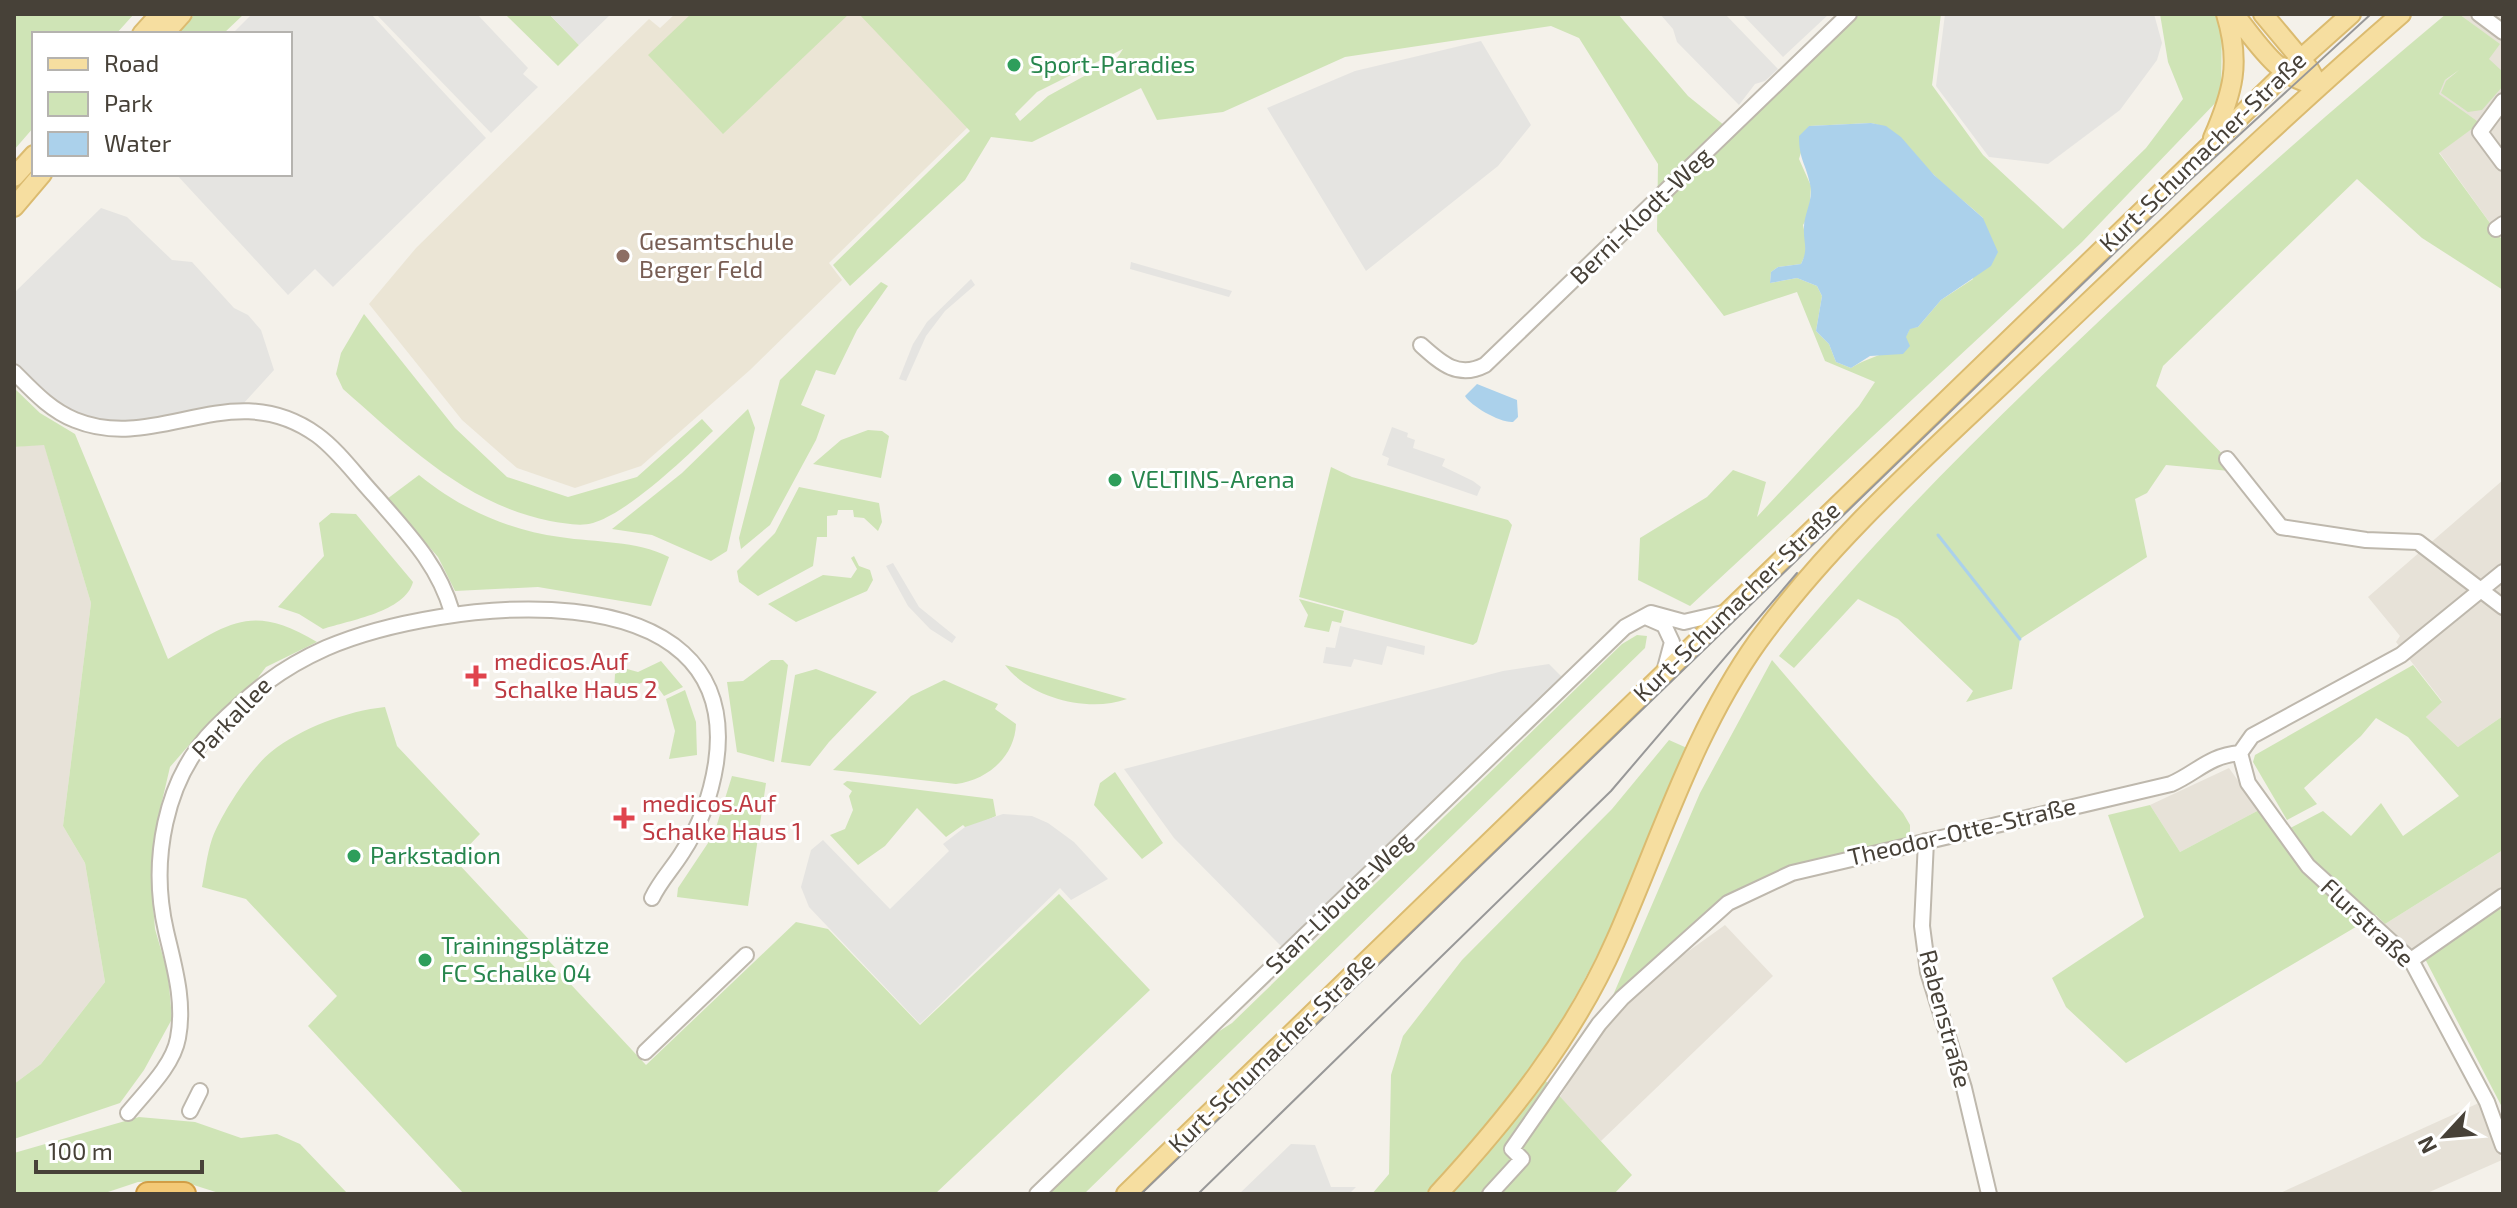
<svg xmlns="http://www.w3.org/2000/svg" width="2517" height="1208" viewBox="0 0 2517 1208" font-family="'Exo 2',sans-serif">
<style>
.residential{fill:#e7e2d8}
.education{fill:#ebe5d5}
.green{fill:#cfe4b6;fill-rule:evenodd}
.parking{fill:#e5e4e1}
.water{fill:#abd1eb}
.lines{fill:none;stroke-linecap:round;stroke-linejoin:round}
.stream{stroke:#abd1eb;stroke-width:3}
.minor-casing{stroke:#beb8ad;stroke-width:18}
.major-casing{stroke:#dbbb70;stroke-width:22}
.highway-casing{stroke:#d19e46;stroke-width:26}
.minor{stroke:#fff;stroke-width:14}
.major{stroke:#f6dea0;stroke-width:18}
.highway{stroke:#f3c976;stroke-width:22}
.tram{stroke:#989898;stroke-width:2}
.leisure-dot{fill:#2e9e5b;stroke:#fff;stroke-width:3}
.education-dot{fill:#8d6e63;stroke:#fff;stroke-width:3}
.health-dot{fill:#e0444e;stroke:#fff;stroke-width:3}
.labels{text-anchor:middle;stroke-width:6;stroke-linejoin:round;paint-order:stroke}
.leisure-label{font-size:24px;fill:#27864d;stroke:#fff;text-anchor:start}
.street-label{font-size:24px;fill:#474138;stroke:#fff}
.education-label{font-size:24px;fill:#785e54;stroke:#fff;text-anchor:start}
.health-label{font-size:24px;fill:#be3a42;stroke:#fff;text-anchor:start}
</style>
<rect width="100%" height="100%" fill="#f4f1ea"/>
<path class="residential" d="M2459,14H2503V241L2439,152L2480,123L2438,94L2445,80L2499,44Z
M44,444L91,603L63,826L85,863L105,982L41,1064L14,1084V447Z
M2503,480V716L2458,747L2426,717L2442,701L2396,642L2400,636L2368,597Z
M2229,768L2259,810L2180,852L2150,805Z
M2503,850V914L2500,909L2416,952L2385,924Z
M1725,925L1773,976L1601,1141L1560,1097L1607,1022L1651,978Z
M2481,1102L2502,1160L2425,1194H2278Z"/>
<path class="education" d="M675,14H868L972,123L829,263L842,280L750,370L641,466L575,488L517,468L462,420L369,304L416,248L649,19L660,28Z"/>
<path class="green" d="M14,14H134L116,34H34V127L14,150Z
M195,14H244L223,34H176Z
M505,14H549L579,45L558,66Z
M691,14H849L723,134L648,55Z
M859,14H1618L1688,96L1735,134L1859,14H1941L1932,85L1983,155L2063,229L2146,148L2183,99L2168,62L2160,14L2222,15L2221,97L2082,242L1690,606L1638,580L1640,538L1707,497L1733,470L1766,482L1757,517L1859,406L1875,382L1825,361L1797,292L1724,316L1657,231L1658,164L1579,38L1551,26L1345,57L1223,112L1157,120L1141,88L1032,142L991,137L965,180L850,286L833,265L970,131ZM1123,49L1117,58L1048,96L1020,121L1015,114L1037,92ZM1871,123C1901,129 1913,155 1934,175C1949,190 1967,203 1983,218L1973,279L1941,300L1918,327L1910,328C1901,353 1871,355 1851,368L1836,362L1829,344L1816,331L1822,296L1817,286L1797,278L1770,283L1771,272L1778,267L1801,264L1808,249L1803,225L1809,215L1811,186L1799,159L1809,126Z
M2446,14H2459L2500,44L2489,59L2503,72V86L2482,110L2468,112L2441,93L2446,81L2459,70L2445,80L2439,94L2480,123L2439,153L2503,241V290L2422,238L2357,179L2163,366L2156,386L2240,472L2166,465L2147,493L2135,499L2147,557L2020,639L2012,689L1966,702L1973,691L1898,619L1858,599L1794,668L1779,656C1863,552 1957,457 2053,365C2180,243 2311,127 2446,14Z
M881,282L888,286L857,330L835,375L816,370L801,405L825,415L816,440L770,525L741,549L739,538L780,380Z
M364,314L455,428L507,477L568,497L637,477L702,419L713,431C685,458 629,512 593,523C580,527 563,523 550,521C465,504 406,444 343,389L336,374L341,353Z
M14,388L40,413L75,434L168,659C229,624 250,602 317,642L266,667L250,688L209,722L170,767L156,827L151,880L155,929L168,974L172,1019L144,1070L120,1103L14,1139V1084L41,1064L105,982L85,863L63,826L91,603L44,445L14,447Z
M748,409L755,428L727,551L711,561L652,535L612,529L682,473Z
M868,430L882,431L889,436L881,478L813,464L841,440Z
M1331,467L1352,477L1508,520L1512,525L1477,642L1473,645L1299,597Z
M419,475C459,508 508,530 560,537C598,543 635,540 669,557L651,606L538,587L455,591L438,557L387,499Z
M799,487L879,503L882,522L878,531L864,518L854,517L853,510H838L837,515L827,516V537H817L813,566L758,596L739,582L737,571L775,533Z
M331,513L356,514L413,582C405,612 350,620 323,629L299,614L278,607L324,556L319,523Z
M854,556L859,566L870,570L873,580L867,591L796,622L768,604L823,575L851,578L857,569L851,558Z
M1299,599L1344,611L1341,623L1332,621L1329,632L1304,627L1308,615Z
M1637,635L1647,636L1645,648L1084,1194H1038L1188,1051L1232,1023L1622,644Z
M771,660H783L788,665L774,762L737,752L727,682L743,681Z
M1772,660L1903,813L1910,825V835L1904,842L1806,865L1683,937L1611,1000L1700,793Z
M661,661L683,687L664,696L651,678L623,692H614L615,674L627,669L638,672Z
M1005,665L1127,699C1088,713 1030,698 1005,665Z
M2413,665L2442,702L2426,717L2458,747L2503,716V850L2385,924L2376,915L2126,1063L2066,1007L2052,978L2144,917L2108,815L2150,805L2180,852L2259,810L2279,834L2323,811L2351,836L2381,803L2403,836L2459,796L2408,737L2376,718L2361,736L2304,788L2317,804L2287,820L2253,762L2255,755Z
M816,669L877,692L829,742L810,766L781,762L795,675Z
M944,680L998,704L995,709L1016,724C1015,756 988,780 956,784L833,770L911,696Z
M685,690L696,722L697,755L669,759L675,731L666,699Z
M385,707L397,746L480,834L455,860L646,1065L796,922L828,929L920,1025L1059,894L1150,990L935,1194H464L308,1026L337,996L246,899L202,887C205,872 207,854 212,839C221,814 251,768 271,752C301,728 347,711 385,707Z
M1669,740L1687,748C1643,856 1599,970 1532,1066L1632,1175L1614,1194H1372L1389,1174L1391,1075L1403,1036L1462,960L1612,809Z
M1115,772L1163,843L1142,859L1094,805L1100,783Z
M732,776L766,783L748,906L677,897L678,888L714,834Z
M847,781L993,799L996,816L967,829L963,825L946,837L917,808L885,846L858,865L830,835L845,829L853,810L849,796L852,791L843,784Z
M2502,904L2500,909L2503,914V1109L2424,957Z
M139,1117L195,1122L241,1138L277,1134L300,1144L348,1194H222L181,1181L138,1182L102,1194H18L14,1190V1153Z"/>
<path class="parking" d="M252,14H371L486,138L333,287L315,269L288,295L176,174H290V34H232Z
M376,14H477L528,68L523,74L538,87L491,133Z
M549,14H611L579,45Z
M1660,14H1725L1778,69L1765,81L1755,84L1739,105L1677,42L1673,29Z
M1742,14H1829L1783,57Z
M1945,14H2154L2162,43L2157,60L2120,110L2048,164L1989,157L1936,86Z
M1481,41L1531,125L1498,166L1366,271L1267,108L1355,71Z
M101,208L127,217L172,260L192,262L234,308L248,315L261,330L274,370L243,404L221,406L136,425L85,419L51,400L14,364V293Z
M1131,262L1232,291L1229,297L1130,269Z
M971,279L975,285L945,311L926,336L906,381L899,379L913,344L927,322Z
M1392,427L1408,433L1407,437L1415,440L1413,448L1445,459L1442,466L1473,481L1481,487L1477,496L1387,465L1389,458L1382,455Z
M893,563L919,607L956,637L952,643L930,629L908,606L886,566Z
M1340,626L1425,646L1424,655L1387,646L1382,665L1354,659L1351,667L1323,663L1326,647L1335,648Z
M1549,664L1562,677L1282,947L1174,838L1124,769L1503,671Z
M1003,814L1032,816L1048,823L1074,842L1108,879L1071,900L1060,888L920,1024L809,907L801,887L811,850L823,840L890,909L949,851L943,844L965,827Z
M1291,1144L1315,1145L1331,1187H1356L1349,1194H1239Z"/>
<path class="water" d="M1871,123L1886,126L1901,137L1934,175L1983,218L1998,252L1991,266L1941,300L1918,327L1910,329L1906,337L1910,346L1903,354L1870,356L1851,368L1836,362L1829,344L1816,331L1822,296L1817,286L1797,278L1770,283L1771,272L1778,267L1801,264C1809,248 1803,243 1804,227C1804,214 1814,199 1810,184C1806,164 1799,160 1799,136L1809,126Z
M1477,384L1517,400L1518,417L1513,422C1500,423 1471,406 1465,396Z"/>
<g class="lines">
<path class="stream" d="M1938,535L2020,639"/>
<defs>
<path id="minor" d="M2479,14L2503,32
M2503,101L2480,132L2503,163
M2496,229L2503,224
M1421,345C1441,363 1458,379 1485,365L1849,14
M14,372C33,391 50,410 75,420C158,454 232,374 317,435C339,451 357,477 376,497C408,534 438,564 452,612
M2227,459L2281,527L2366,540L2418,542L2503,607
M1648,618L1664,625L1672,642L1664,672
M2240,753L2248,783L2308,866L2411,960L2487,1102L2503,1146
M2240,753L2252,736L2401,655L2503,572
M1926,841L1922,926L1928,972L1964,1088L1989,1194
M2411,960L2503,896
M645,1052L746,955
M190,1111L200,1091
M128,1113C145,1092 173,1066 178,1038C185,1001 174,966 166,931C150,862 164,779 215,728C252,692 279,669 326,648C437,600 745,561 716,763C711,795 700,826 682,853C672,869 660,881 652,898
M1037,1194L1625,627L1651,613L1684,622L1723,613
M1490,1194L1522,1159L1512,1149L1599,1024L1622,998L1728,903L1792,873L2171,784C2198,772 2208,756 2240,753"/>
<path id="major" d="M2234,14C2258,43 2279,80 2318,85
M2263,14L2309,69L2318,85
M142,34L160,14
M164,34L182,14
M2213,138C2233,92 2241,63 2226,14
M14,177L34,155
M14,207L42,174
M1126,1194L2285,73L2351,14
M1438,1194C1508,1118 1573,1037 1615,942C1660,841 1693,732 1758,641C1835,535 1937,447 2031,357C2153,241 2274,124 2401,14"/>
<path id="highway" d="M148,1194H184"/>
</defs>
<use href="#minor" class="minor-casing"/>
<use href="#major" class="major-casing"/>
<use href="#highway" class="highway-casing"/>
<use href="#minor" class="minor"/>
<use href="#major" class="major"/>
<use href="#highway" class="highway"/>
<path class="tram" d="M1141,1194L2189,181L2371,14
M1198,1194L1611,791L1797,573"/>
</g>
<g class="leisure-dot">
<circle cx="1014" cy="65" r="8"/>
<circle cx="1115" cy="480" r="8"/>
<circle cx="354" cy="856" r="8"/>
<circle cx="425" cy="960" r="8"/>
</g>
<circle class="education-dot" cx="623" cy="256" r="8"/>
<g class="health-dot">
<path d="M472 664h8v8h8v8h-8v8h-8v-8h-8v-8h8z"/>
<path d="M620 806h8v8h8v8h-8v8h-8v-8h-8v-8h8z"/>
</g>
<g class="labels">
<g class="leisure-label">
<text x="1030" y="73">Sport-Paradies</text>
<text x="1131" y="488">VELTINS-Arena</text>
<text x="370" y="864">Parkstadion</text>
<text x="441" y="954">Trainingsplätze<tspan x="441" dy="28">FC Schalke 04</tspan></text>
</g>
<g class="street-label">
<text transform="translate(2203 152) rotate(-44)" y="8">Kurt-Schumacher-Straße</text>
<text transform="translate(1641 216) rotate(-44)" y="8">Berni-Klodt-Weg</text>
<text transform="translate(1737 602) rotate(-44)" y="8">Kurt-Schumacher-Straße</text>
<text transform="translate(232 718) rotate(-46)" y="8">Parkallee</text>
<text transform="translate(1962 832) rotate(-13)" y="8">Theodor-Otte-Straße</text>
<text transform="translate(1339 903) rotate(-44)" y="8">Stan-Libuda-Weg</text>
<text transform="translate(2367 923) rotate(43)" y="8">Flurstraße</text>
<text transform="translate(1945 1019) rotate(75)" y="8">Rabenstraße</text>
<text transform="translate(1272 1053) rotate(-44)" y="8">Kurt-Schumacher-Straße</text>
</g>
<g class="education-label">
<text x="639" y="250">Gesamtschule<tspan x="639" dy="28">Berger Feld</tspan></text>
</g>
<g class="health-label">
<text x="494" y="670">medicos.Auf<tspan x="494" dy="28">Schalke Haus 2</tspan></text>
<text x="642" y="812">medicos.Auf<tspan x="642" dy="28">Schalke Haus 1</tspan></text>
</g>
</g>
<rect width="2517" height="1208" fill="none" stroke="#474138" stroke-width="32"/>
<rect x="32" y="32" width="260" height="144" fill="#ffffff" stroke="#b5b3af" stroke-width="2"/>
<rect x="48" y="58" width="40" height="12" fill="#f6dea0" stroke="#b5b3af" stroke-width="2"/>
<text x="104" y="72" font-size="24" fill="#474138">Road</text>
<rect x="48" y="92" width="40" height="24" fill="#cfe4b6" stroke="#b5b3af" stroke-width="2"/>
<text x="104" y="112" font-size="24" fill="#474138">Park</text>
<rect x="48" y="132" width="40" height="24" fill="#abd1eb" stroke="#b5b3af" stroke-width="2"/>
<text x="104" y="152" font-size="24" fill="#474138">Water</text>
<g transform="translate(2445 1136) rotate(244)" stroke="#ffffff" stroke-width="6" paint-order="stroke">
<path d="M0-6L14 30L0 20L-14 30Z" fill="#474138"/>
<text y="-12" font-size="22" font-weight="bold" text-anchor="middle" fill="#474138">N</text>
</g>
<path d="M36 1160v12h166v-12" fill="none" stroke="#474138" stroke-width="4"/>
<text x="48" y="1160" font-size="24" fill="#474138" stroke="#ffffff" stroke-width="6" paint-order="stroke">100 m</text>
</svg>
